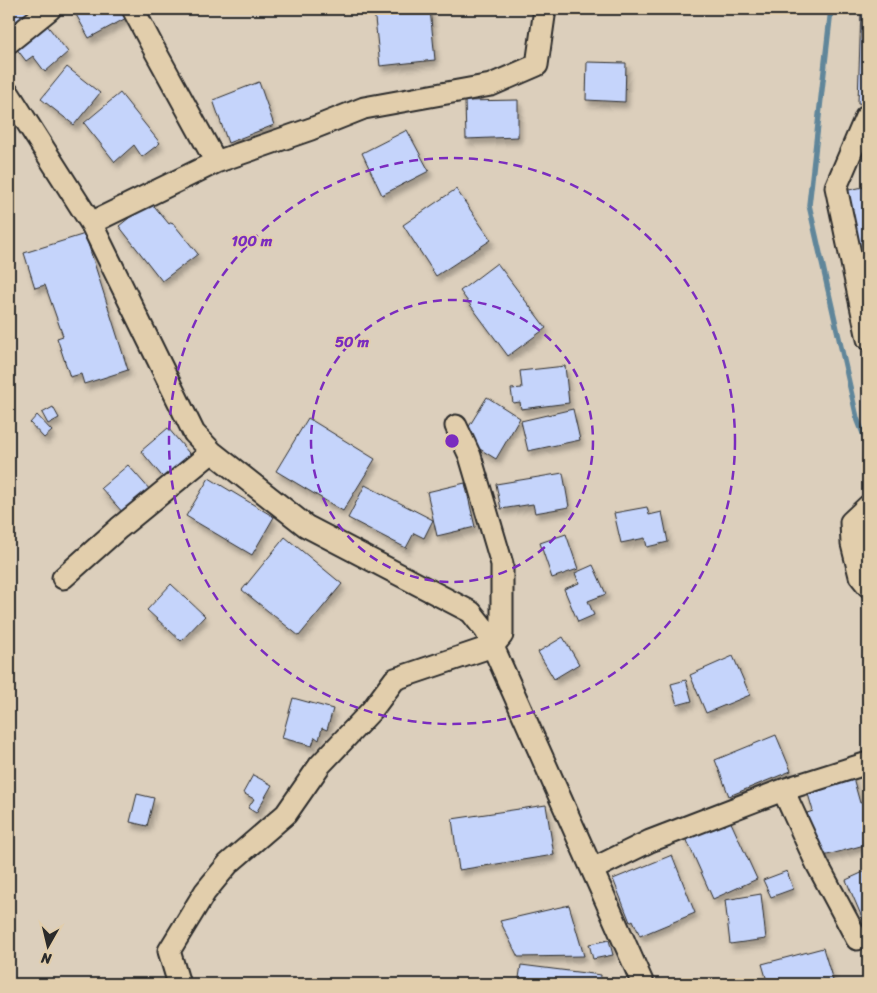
<svg xmlns="http://www.w3.org/2000/svg" width="877" height="993" viewBox="0 0 877 993" font-family="Sriracha,sans-serif">
<style>
.lines{fill:none;stroke-linecap:round;stroke-linejoin:round}
.stream{stroke:#60869a;stroke-width:5.5}
.building{fill:#c5d4fb;stroke:#2b2b2b;filter:url(#shadow)}
.minor-casing{stroke:#2b2b2b;stroke-width:25}
.minor{stroke:#e2ceac;stroke-width:21}
.ring{fill:none;stroke:#7b2cbf;stroke-width:2.5;stroke-dasharray:9 6}
.centre{fill:#7b2cbf;stroke:#e2ceac;stroke-width:2.5}
.ring-label{font-size:15px;text-anchor:middle;font-weight:bold;fill:#7b2cbf;stroke:#e2ceac;stroke-width:4;stroke-linejoin:round;paint-order:stroke}
</style>
<defs>
<filter id="shadow"><feDropShadow dx="3" dy="5.5" stdDeviation="2.5" flood-color="#0004"/></filter>
</defs>
<rect width="100%" height="100%" fill="#dccfbc"/>
<filter id="ink" filterUnits="userSpaceOnUse"><feTurbulence type="fractalNoise" baseFrequency=".02" numOctaves="2"/><feDisplacementMap in="SourceGraphic" scale="10" xChannelSelector="R" yChannelSelector="G"/><feConvolveMatrix kernelMatrix="1 2 1 2 8 2 1 2 1" color-interpolation-filters="sRGB"/></filter>
<g filter="url(#ink)">
<g class="lines">
<path class="stream" d="M831,9L809,205L857,418L868,446"/>
</g>
<path class="building" d="M9,9H26L33,16L9,38Z
M73,9H126L130,16L89,38Z
M374,9H430L435,60L380,66Z
M861,9H868V104L858,103Z
M46,24L68,52L45,72L33,56L26,61L16,48Z
M587,62L626,63L625,102L586,100Z
M67,67L100,93L74,125L41,99Z
M259,82L274,125L228,143L213,100Z
M120,93L160,143L142,157L134,145L115,162L84,123Z
M518,100V137L466,139L465,101Z
M407,130L429,171L382,195L362,153Z
M868,186V306L844,191Z
M456,189L491,240L436,276L403,225Z
M150,201L169,224L172,222L198,254L162,281L119,226Z
M85,234L128,370L84,384L81,374L70,377L57,338L63,336L45,285L35,288L24,253Z
M497,263L546,328L508,356L460,291Z
M565,366L569,403L521,409L520,402L513,403L511,389L522,388L520,371Z
M487,397L520,418L496,459L462,438Z
M53,407L59,418L48,424L42,413Z
M573,409L580,440L528,451L521,421Z
M37,415L52,431L44,438L30,423Z
M308,418L375,459L343,511L276,471Z
M168,428L194,459L166,481L141,451Z
M128,465L151,491L124,514L101,488Z
M563,473L569,507L535,513L533,504L501,509L496,484Z
M209,478L274,517L252,555L186,516Z
M465,483L475,527L437,536L427,492Z
M365,485L433,520L424,538L414,533L406,548L348,518Z
M647,507L649,515L662,512L668,542L647,547L645,538L621,543L614,513Z
M566,534L578,569L552,578L540,543Z
M285,537L342,584L299,636L242,590Z
M593,565L606,594L588,601L594,615L578,622L564,589L579,583L575,573Z
M171,584L205,616L181,641L147,610Z
M563,637L579,664L554,679L538,652Z
M733,656L750,695L706,713L690,675Z
M686,680L692,701L677,705L671,684Z
M293,698L333,709L327,730L322,728L319,740L315,737L312,746L282,738Z
M776,735L791,771L729,796L715,760Z
M852,774L860,803L868,801V844L820,857L807,813L813,811L806,787Z
M253,775L272,785L256,813L248,808L254,799L243,793Z
M137,794L154,798L147,826L130,822Z
M546,805L554,855L459,870L452,819Z
M728,816L757,879L713,899L685,836Z
M672,855L695,913L640,936L633,920L630,922L613,879Z
M868,870V920L864,922L846,880Z
M787,871L793,889L771,897L763,880Z
M761,894L766,939L730,944L725,900Z
M569,905L584,956L518,957L500,921Z
M609,940L613,955L593,959L589,944Z
M823,948L834,984H768L762,964Z
M521,965L601,975L600,984H533L534,979L519,978Z
M97,981L98,984H80Z"/>
<g class="lines">
<defs>
<path id="minor" d="M133,9L153,47L216,162
M9,42L50,9
M9,94L91,223L194,433L212,452L306,526L471,612L486,631L643,984
M866,117L836,187L868,339
M91,223L216,162L311,129L364,108L491,85L537,65L545,9
M868,506L851,522L852,544L860,576L868,586
M63,578L119,528L212,452
M783,790L817,864L857,939
M593,869L650,841L783,790L868,763
M179,984L169,951L205,892L228,864L286,814L320,765L372,710L395,679L493,646L502,635V564L470,456L456,426"/>
</defs>
<use href="#minor" class="minor-casing"/>
<use href="#minor" class="minor"/>
</g>
</g>
<g class="ring">
<circle cx="452" cy="441" r="141"/>
<circle cx="452" cy="441" r="283"/>
</g>
<circle cx="452" cy="441" r="8" class="centre"/>
<g class="ring-label">
<text x="252" y="246">100 m</text>
<text x="352" y="347">50 m</text>
</g>
<rect width="877" height="993" fill="none" stroke="#e2ceac" stroke-width="30"/>
<rect x="15" y="15" width="847" height="963" fill="none" stroke="#2b2b2b" stroke-width="2" filter="url(#ink)"/>
<g transform="translate(48 946) rotate(188)" stroke="#e2ceac" stroke-width="4" paint-order="stroke">
<path d="M0-4L9 19L0 12L-9 19Z" fill="#2b2b2b"/>
<text y="-8" font-size="14" font-weight="bold" text-anchor="middle" fill="#2b2b2b">N</text>
</g>
</svg>
